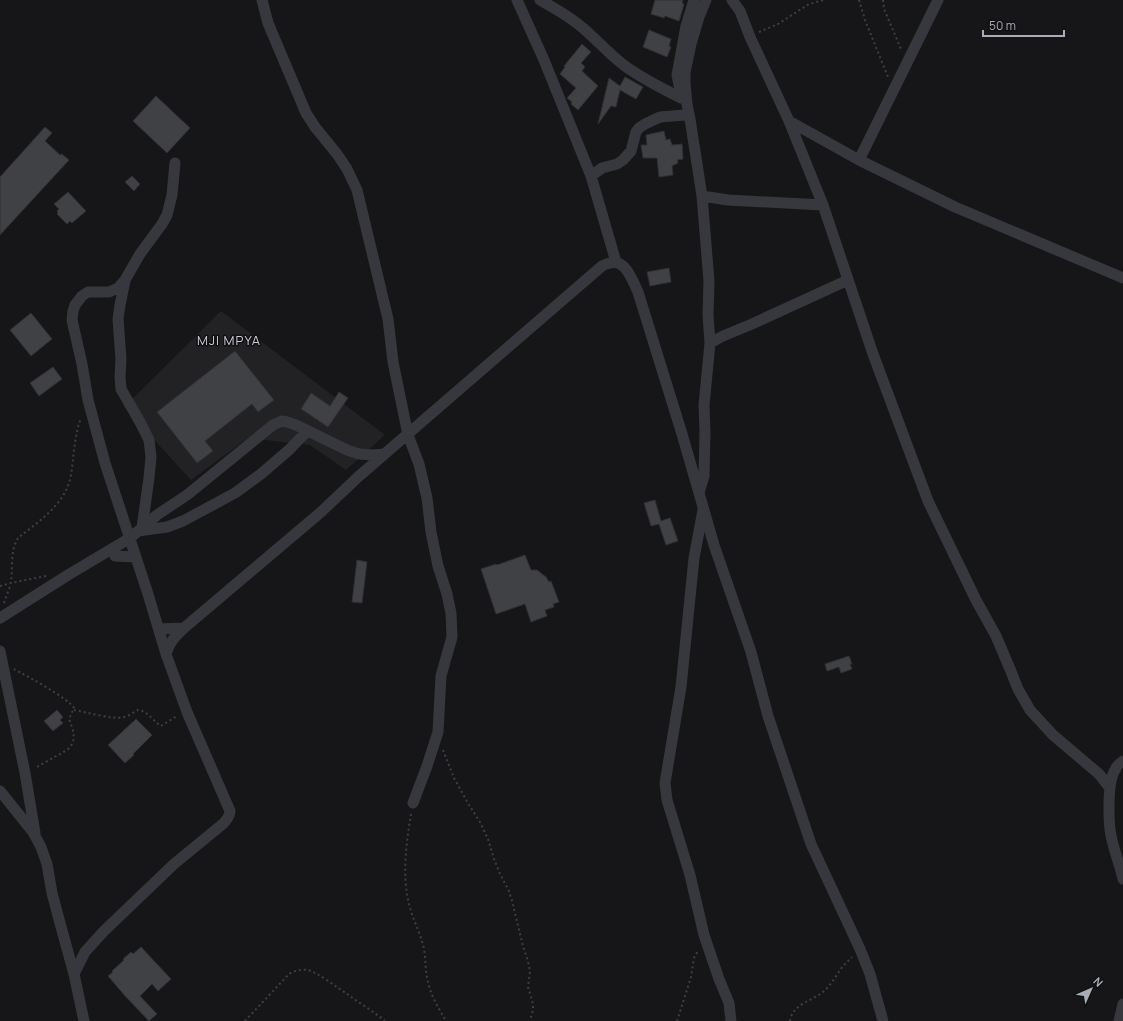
<svg xmlns="http://www.w3.org/2000/svg" width="1123" height="1021" viewBox="0 0 1123 1021" font-family="Manrope,sans-serif">
<style>
.built{fill:#222225}
.building{fill:#404145;stroke:#303034}
.lines{fill:none;stroke-linecap:round;stroke-linejoin:round}
.path{stroke:#3d3f44;stroke-width:2;stroke-dasharray:2 3;stroke-linecap:butt}
.minor{stroke:#37383d;stroke-width:11}
.labels{text-anchor:middle;stroke-width:3;stroke-linejoin:round;paint-order:stroke}
.quarter-label{font-size:13px;letter-spacing:1px;fill:#c9ccd4;stroke:#111113}
</style>
<rect width="100%" height="100%" fill="#161618"/>
<path class="built" d="M221,311L385,435L346,470L310,445L248,438L191,480L124,407Z"/>
<path class="building" d="M655,0H683L682,3L684,4L679,21L665,16L664,18L651,14Z
M649,30L671,39L669,46L671,47L667,57L643,47Z
M582,44L591,52L581,63L585,67L582,71L598,86L578,110L571,104L572,102L567,98L576,88L560,74L565,67L564,66Z
M625,77L643,87L636,99L620,90L616,107L611,106L598,124L609,78L620,86Z
M156,96L190,128L167,153L133,121Z
M45,127L52,133L45,141L60,155L62,154L69,160L0,235V177Z
M664,131L666,140L670,139L672,145L682,144L683,159L677,160L678,163L672,166L673,175L659,177L657,158H643L641,145H647L646,135Z
M132,176L140,184L134,191L125,182Z
M68,192L86,211L72,223L70,221L67,224L57,214L58,213L57,211L59,209L54,204Z
M669,268L671,282L650,286L647,272Z
M31,313L52,339L31,356L10,330Z
M235,351L274,400L258,412L252,404L205,441L213,451L197,463L157,412Z
M53,367L62,379L39,396L30,383Z
M339,392L348,398L328,427L301,409L311,393L330,406Z
M655,500L661,521L670,518L678,541L666,545L659,524L651,526L644,503Z
M525,555L531,570H537L546,577L549,582L551,581L559,602L553,604L554,607L545,610L547,616L531,622L525,604L496,614L481,569L496,564L497,565Z
M357,560L367,562L362,603L352,602Z
M849,656L852,664H850L852,669L841,673L839,667L827,671L825,664Z
M57,710L63,717L60,720L63,723L53,731L44,721Z
M136,719L152,735L133,754L134,755L125,763L108,745Z
M141,947L171,979L158,991L152,984L140,996L157,1014L149,1021L126,997L108,976L113,972L112,971L124,960L123,959L131,952L133,954Z"/>
<g class="lines">
<path class="path" d="M859,0L865,20L888,77
M883,0L884,9L901,49
M759,32L778,24L809,4L824,0
M0,586L11,583L46,576
M4,603C6,596 10,589 11,581C13,568 10,550 18,538C39,521 66,504 71,475C74,456 74,436 81,418
M14,669C27,676 68,698 74,708L69,719C73,730 78,741 67,750L35,768
M74,710C86,712 113,720 124,717C129,716 134,712 138,710C148,711 153,721 161,726L177,716
M443,750L454,778L469,805L480,822L488,839L494,859L500,874L509,891L512,901L523,946L528,961L530,971L528,987L533,1004V1010L530,1021
M411,814C406,845 401,880 411,911C415,924 421,935 424,949C426,960 425,971 428,982C431,996 439,1009 446,1021
M245,1021L289,974C294,971 300,969 307,970C316,971 338,988 347,994C359,1003 373,1011 385,1021
M677,1021L691,977L694,958L698,951
M790,1021C792,1004 813,1001 824,991C832,984 837,974 843,966C846,963 849,960 852,957"/>
<path class="minor" d="M262,0L268,23L306,113L315,127L337,154L347,169L357,190L388,319L393,362L408,435L419,464L427,498L431,532L438,566L447,594L451,613L452,637L441,676L438,732L427,766L413,803
M517,0L544,60L591,176L616,262
M540,0C556,9 571,17 584,29C598,41 610,55 625,66C643,79 661,88 681,98
M732,0L740,11L750,37L789,121L823,205L873,354L928,501L976,600L996,636L1010,669L1018,689L1030,710L1053,735L1099,774L1110,788
M680,90L677,75L686,26L694,0
M789,121L859,160L955,207L1123,278
M859,160L938,0
M591,176L602,168L617,164L623,160L631,151L636,132L639,128L645,124L660,117L685,115
M702,196L728,200L823,205
M125,281L120,305L118,319L121,359L120,377L121,389L140,422L149,440L151,457L149,478L142,528
M710,343L723,336L752,324L848,280
M699,493L704,476L705,433L704,405L710,343L708,315L709,281L702,196L690,119L687,104L685,83V72L691,44L699,17L706,0
M703,510L694,558L681,687L665,783L667,800L690,875L704,935L719,979L729,1003L731,1021
M138,531L167,527L183,521L235,493L261,474L290,449L307,431
M115,556L136,557
M0,618L68,575L130,538L157,515L187,495L273,425L282,421L287,422L296,425L347,450L359,454L373,455L384,454
M159,629L184,628
M0,651L25,773L35,833
M166,654C170,641 175,637 184,628L321,512L358,477L602,266C624,254 630,275 638,292L682,434L714,545L751,652L768,716L811,844L860,949L870,974L883,1021
M1123,761C1120,763 1116,766 1115,770C1107,782 1108,826 1112,840C1115,853 1120,866 1123,879
M0,791L33,832L41,847L47,864L52,893L60,923L74,974L84,1021
M74,974L85,952L103,932L174,864L224,823C227,819 230,816 230,811L187,712L166,654L148,594L105,463L88,400L82,364L72,320L73,311L75,305L82,296L88,292H109L118,288L125,280L140,254L162,224L167,215L172,195L175,163
M1119,1021L1123,1004"/>
</g>
<g class="labels">
<g class="quarter-label">
<text x="229" y="345">MJI MPYA</text>
</g>
</g>
<g transform="translate(1091 989) rotate(45)" stroke="#111113" stroke-width="3" paint-order="stroke">
<path d="M0-3L7 15L0 10L-7 15Z" fill="#a8adb8"/>
<text y="-6" font-size="11" font-weight="bold" text-anchor="middle" fill="#a8adb8">N</text>
</g>
<path d="M983 30v6h81v-6" fill="none" stroke="#a8adb8" stroke-width="2"/>
<text x="989" y="30" font-size="12" fill="#a8adb8" stroke="#111113" stroke-width="3" paint-order="stroke">50 m</text>
</svg>
